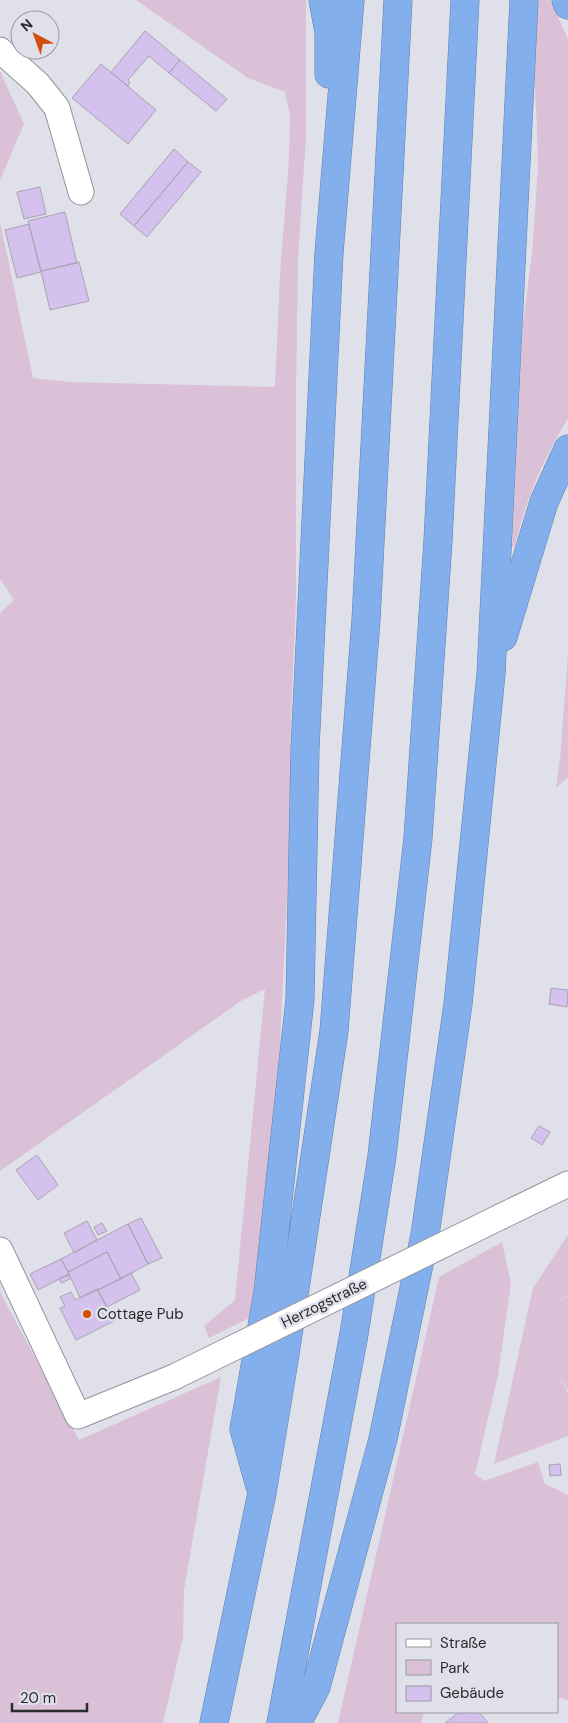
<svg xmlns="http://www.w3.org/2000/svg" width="568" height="1723" viewBox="0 0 568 1723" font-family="'DM Sans',sans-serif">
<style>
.green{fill:#dac1d7}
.building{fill:#d5c1ed;stroke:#a8a5ae}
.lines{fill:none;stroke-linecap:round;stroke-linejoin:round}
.minor-casing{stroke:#93949d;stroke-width:27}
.highway-casing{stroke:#6481aa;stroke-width:29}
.minor{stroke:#fff;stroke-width:25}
.highway{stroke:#83afed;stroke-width:28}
.minor-bridge-casing{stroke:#93949d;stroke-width:27;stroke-linecap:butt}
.minor-bridge{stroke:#fff;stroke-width:25}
.poi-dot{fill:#d34e0b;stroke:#dfe0ea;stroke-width:2}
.labels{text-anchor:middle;stroke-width:5;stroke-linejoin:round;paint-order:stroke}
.street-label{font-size:15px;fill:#2a2b2e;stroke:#dfe0ea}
.poi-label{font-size:15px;fill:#2a2b2e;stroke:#dfe0ea;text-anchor:start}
</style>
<rect width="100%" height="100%" fill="#dfe0ea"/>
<path class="green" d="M136,0H306V136L298,258L296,394V598L291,720L289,854L279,1067L253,1316L209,1338L204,1326L235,1300L265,989L241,1001L0,1171V613L14,600L0,579V222L33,378L69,382L275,387L280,274L289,160L290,116L285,92L248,78Z
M537,0H550L568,39V418C544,458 524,502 515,547H512L523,324L532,254L538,168L537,128L534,72Z
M0,71L24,124L0,180Z
M568,654V777L556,788L560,759Z
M568,1235V1295L552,1305L568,1296V1390L557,1373L568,1393V1436L494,1464L533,1288Z
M502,1242L511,1283L498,1375L475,1474L484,1481L538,1462L545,1484L568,1495V1700L557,1697V1624H397V1712H424L421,1723H338L439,1277Z
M0,1292L79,1440L221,1377L184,1590L183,1637L163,1723H0Z"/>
<path class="building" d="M145,31L180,60L169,73L149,56L128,80L130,83L128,86L111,72Z
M180,60L227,99L216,111L169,73Z
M101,64L156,110L128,144L72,98Z
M174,149L188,162L134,226L120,214Z
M188,162L201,172L147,237L134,226Z
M40,187L46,214L24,219L17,192Z
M65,212L77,263L41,271L28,221Z
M29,224L41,272L17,278L5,230Z
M79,262L89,301L50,310L41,271Z
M551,988L568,990L567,1007L549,1004Z
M539,1126L550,1132L542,1145L531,1138Z
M37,1155L58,1185L38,1200L16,1170Z
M141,1218L162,1258L148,1264L128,1224Z
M87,1221L97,1240L74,1253L64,1233Z
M102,1223L107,1231L98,1235L94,1227Z
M128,1224L148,1264L121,1279L107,1252L68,1272L61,1259Z
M107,1252L121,1279L80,1298L68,1272Z
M61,1259L69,1274L38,1290L30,1274Z
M131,1273L140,1290L107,1307L98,1290Z
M68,1275L70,1279L61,1283L59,1279Z
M97,1289L114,1321L76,1340L60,1308L65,1306L60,1297L71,1292L75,1300Z
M560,1464L561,1475L550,1476L549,1465Z
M459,1712H479L488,1723H445Z"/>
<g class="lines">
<defs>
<path id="minor" d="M0,50L38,84L57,108L81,192
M500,1217L568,1184
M0,1250L78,1416L174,1377"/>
<path id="highway" d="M323,0L329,32V74
M566,0L568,5
M503,637L544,502L568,449
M260,1486L244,1429L268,1292L300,999L305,749L329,253L350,0
M214,1723L262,1493L285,1354L334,1031L366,620L398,0
M281,1723L354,1334L382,1156L418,838L438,541L465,0
M297,1723L316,1687L383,1439L425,1235L458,1004L491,674L524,0"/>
</defs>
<use href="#minor" class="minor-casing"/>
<use href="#highway" class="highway-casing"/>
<use href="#minor" class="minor"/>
<use href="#highway" class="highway"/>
<defs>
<path id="minor-bridge" d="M174,1377L500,1217"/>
</defs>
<use href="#minor-bridge" class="minor-bridge-casing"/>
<use href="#minor-bridge" class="minor-bridge"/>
</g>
<circle class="poi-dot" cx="87" cy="1314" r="5"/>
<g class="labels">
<g class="street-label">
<text transform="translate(324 1303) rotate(-26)" y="5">Herzogstraße</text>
</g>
<g class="poi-label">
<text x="97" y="1319">Cottage Pub</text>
</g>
</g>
<rect x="396" y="1623" width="162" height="90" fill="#dfe0ea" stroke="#97989f"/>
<rect x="406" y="1639" width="25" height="8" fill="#ffffff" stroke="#97989f"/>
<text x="440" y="1648" font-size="15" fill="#2a2b2e">Straße</text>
<rect x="406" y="1660" width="25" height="15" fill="#dac1d7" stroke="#97989f"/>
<text x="440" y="1673" font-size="15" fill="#2a2b2e">Park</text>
<rect x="406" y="1686" width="25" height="15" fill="#d5c1ed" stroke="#97989f"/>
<text x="440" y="1698" font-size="15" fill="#2a2b2e">Gebäude</text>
<g transform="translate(35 35) rotate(319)"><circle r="24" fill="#dfe0ea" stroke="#97989f"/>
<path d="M0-4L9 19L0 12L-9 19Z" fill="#d34e0b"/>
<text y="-8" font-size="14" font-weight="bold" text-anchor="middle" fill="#2a2b2e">N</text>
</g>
<path d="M12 1703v8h75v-8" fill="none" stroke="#2a2b2e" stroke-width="2.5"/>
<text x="20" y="1703" font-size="15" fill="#2a2b2e" stroke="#dfe0ea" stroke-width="4" paint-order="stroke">20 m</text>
</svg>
